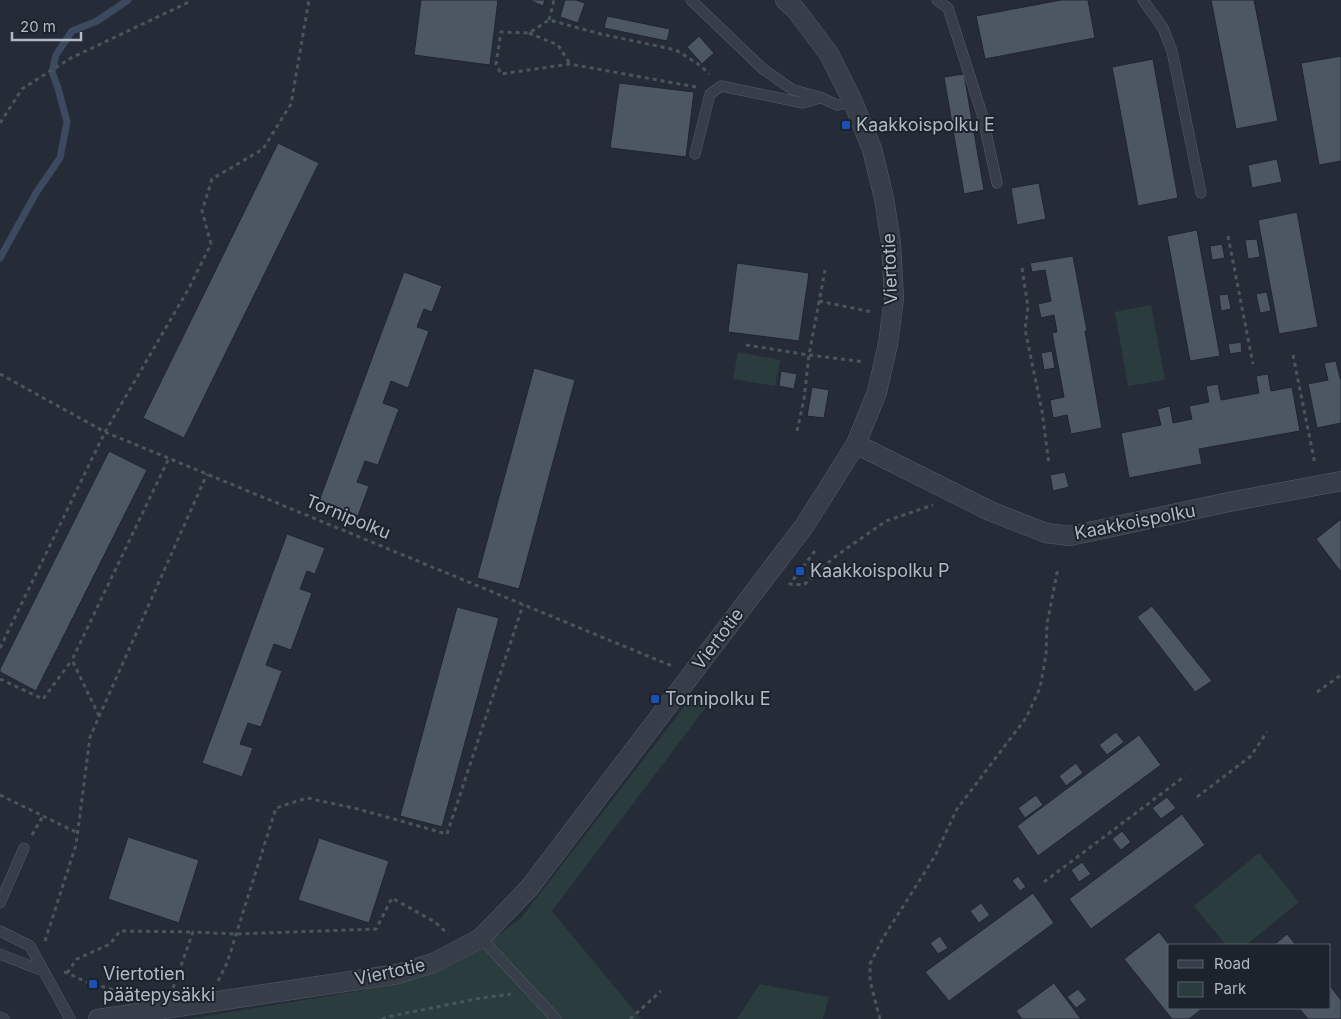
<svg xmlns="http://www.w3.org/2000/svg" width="1341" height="1019" viewBox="0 0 1341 1019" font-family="Inter,sans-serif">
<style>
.green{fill:#2a3c3d}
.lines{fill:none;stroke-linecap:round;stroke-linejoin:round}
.stream{stroke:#3c495f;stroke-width:7}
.building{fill:#4d5663;stroke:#1f252f}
.service-casing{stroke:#565c66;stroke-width:11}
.minor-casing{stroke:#565c66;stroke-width:20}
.path{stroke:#48575a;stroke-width:3;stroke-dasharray:4 4;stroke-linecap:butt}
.service{stroke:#383e49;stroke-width:10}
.minor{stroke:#383e49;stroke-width:19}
.transit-dot{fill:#1a4fb4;stroke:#1d232d;stroke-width:2}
.labels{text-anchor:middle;stroke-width:4;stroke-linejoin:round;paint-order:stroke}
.poi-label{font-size:18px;fill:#b3b9c4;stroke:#1d232d;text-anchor:start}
.street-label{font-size:18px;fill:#b3b9c4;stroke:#1d232d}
</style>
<rect width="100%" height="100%" fill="#252c38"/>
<path class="green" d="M1151,305L1165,380L1128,386L1115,312Z
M738,352L780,360L775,386L733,379Z
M691,698L709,703L552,911L641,1019H188L359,991L437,971L481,948L521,918Z
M1259,853L1299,902L1246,945H1226L1194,906Z
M760,984L829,997L823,1019H737Z"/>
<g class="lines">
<path class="stream" d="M0,258L36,193L60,158L67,122L58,88L52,72L56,55L72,31L97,21L128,0"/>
</g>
<path class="building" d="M421,0H498L490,65L414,55Z
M529,0H545L543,6Z
M565,0H576L585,3L578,23L560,17Z
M1061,0H1088L1095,38L985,59L976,16Z
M1211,0H1254L1278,121L1236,129Z
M607,16L670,29L667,41L604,28Z
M699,36L714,53L702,64L687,47Z
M1341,56V161L1319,165L1301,63Z
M1153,59L1178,198L1138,206L1112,67Z
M964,74L984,190L964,194L944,77Z
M619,83L694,92L686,157L610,148Z
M278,143L319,163L184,438L143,418Z
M1277,159L1282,182L1252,188L1248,165Z
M1039,183L1046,219L1017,225L1011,188Z
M1297,212L1318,327L1279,334L1258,220Z
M1197,230L1220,356L1190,361L1167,236Z
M1257,239L1260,257L1248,259L1245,240Z
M1222,244L1225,258L1212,260L1210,246Z
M1073,256L1087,331H1085L1102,428L1071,434L1067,415L1053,418L1050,400L1064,397L1052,333L1057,332L1054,315L1041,318L1038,304L1051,301L1045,270L1032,272L1030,263Z
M737,263L809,273L799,341L728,332Z
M404,272L442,286L432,312L424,309L417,327L429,331L408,388L391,381L383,403L399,409L378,465L365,461L357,482L369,486L358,516L319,501Z
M1267,292L1271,311L1260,313L1256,294Z
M1228,294L1231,309L1221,311L1219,295Z
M1241,342L1242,352L1230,354L1228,344Z
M1052,351L1055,368L1044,370L1041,353Z
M1336,361L1340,378H1341V423L1317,428L1308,384L1328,380L1324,363Z
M534,368L575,380L519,589L477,578Z
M781,371L797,374L794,389L779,386Z
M1268,374L1271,391L1292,387L1300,431L1199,449L1202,464L1129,478L1121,433L1161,425L1157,409L1170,406L1173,423L1192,419L1189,406L1209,402L1206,386L1218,384L1221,400L1259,393L1256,376Z
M812,387L829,390L824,418L807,416Z
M109,451L147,470L36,691L0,672V669Z
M1065,472L1069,487L1053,491L1050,475Z
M1341,519V572L1316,539Z
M287,534L325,548L315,574L307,571L300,589L312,593L291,650L274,644L266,665L282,671L261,727L248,723L240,744L253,748L242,777L202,763Z
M1152,606L1212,681L1195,692L1137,617Z
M457,607L499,618L442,827L400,816Z
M1116,732L1124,742L1107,755L1099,745Z
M1139,735L1161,765L1038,856L1017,826Z
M1076,763L1083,773L1066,786L1059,776Z
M1036,795L1043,805L1025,818L1018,808Z
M1167,797L1176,808L1161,819L1152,808Z
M1182,814L1205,845L1091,929L1069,899Z
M1122,831L1131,842L1121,850L1112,839Z
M128,837L199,860L179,923L108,899Z
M319,838L389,861L369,923L298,900Z
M1082,862L1091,874L1079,882L1071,870Z
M1018,876L1026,887L1020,891L1012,881Z
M1033,893L1054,923L949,1001L925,972Z
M981,903L990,915L979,923L970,911Z
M1159,932L1170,946V1008H1203L1189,1019H1172L1124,959Z
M1287,934L1296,945H1274Z
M940,936L948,948L938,954L930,943Z
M1054,983L1081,1019H1022L1016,1011Z
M1330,986L1341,1000V1019H1308L1299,1008H1330Z
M1078,989L1087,1000L1076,1008L1067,997Z"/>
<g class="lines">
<defs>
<path id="service" d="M691,0L763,69L793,90L820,97L837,105L853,102
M937,0L948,8L982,114L997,183
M1143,0L1163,28L1172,51L1201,193
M695,154L710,94L721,86L803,103L820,98
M0,903L24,848
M0,931L30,946L70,1019
M481,938L556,1019
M0,954L43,971
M0,1017L4,1019"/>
<path id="minor" d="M856,444L990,511L1046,533L1070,536L1229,502L1341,481
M98,1019L398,974L433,963L481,938L530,887L805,525L856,444L877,392L888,344L894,298L891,243L884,198L872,149L853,102L829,54L796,10L785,0"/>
</defs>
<use href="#service" class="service-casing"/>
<use href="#minor" class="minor-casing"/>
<path class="path" d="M549,20L554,0
M529,33L558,45L570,64
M696,87L570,64L501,74L496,64L501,32L529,33L549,20L601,34L676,50L701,66L709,74
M0,123L22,89L36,80L71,58L189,2L191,0
M1228,236L1253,364
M1022,268L1028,307L1025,329L1042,411L1049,465
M819,301L872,312
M746,345L809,355L864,362
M1293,355L1315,464
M0,374L105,432L672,666
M797,431L804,399L809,355L825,270
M815,551L790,584L804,585L814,575L836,556L886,521L933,505
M0,648L105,432L189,288L211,244L202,211L212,179L263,149L291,104L309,0
M0,679L43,699L72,660
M1317,692L1341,675
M99,716L72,660L169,458
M0,795L78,833
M1197,797L1251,756L1267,732
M32,835L43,816
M1044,882L1185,776
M45,941L76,845L90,737L207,474
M64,972L67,973L87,982L124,993
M67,973L77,959L110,944L120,931L193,932
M218,981L227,963L276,808L307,798L358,809L447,834L523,605
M173,988L193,932L236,934L376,929L392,898L435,922L448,934
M382,1019L392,1016L481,998L511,994
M630,1019L661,991
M880,1019L870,981V964L883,938L935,856L957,809L1026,718L1040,688L1046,655L1047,624L1058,568"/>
<use href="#service" class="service"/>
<use href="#minor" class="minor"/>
</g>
<g class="transit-dot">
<rect x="841" y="120" width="10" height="10" rx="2.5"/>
<rect x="795" y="566" width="10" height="10" rx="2.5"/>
<rect x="650" y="694" width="10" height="10" rx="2.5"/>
<rect x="88" y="979" width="10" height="10" rx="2.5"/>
</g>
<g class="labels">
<g class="poi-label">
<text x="856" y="131">Kaakkoispolku E</text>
<text x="810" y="577">Kaakkoispolku P</text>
<text x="665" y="705">Tornipolku E</text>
<text x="103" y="980">Viertotien<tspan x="103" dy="21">päätepysäkki</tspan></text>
</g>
<g class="street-label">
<text transform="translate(890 269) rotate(-92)" y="6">Viertotie</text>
<text transform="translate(348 517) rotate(22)" y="6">Tornipolku</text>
<text transform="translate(1135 522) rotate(-11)" y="6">Kaakkoispolku</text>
<text transform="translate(718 639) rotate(-53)" y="6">Viertotie</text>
<text transform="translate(390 972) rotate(-12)" y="6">Viertotie</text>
</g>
</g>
<rect x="1168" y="944" width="162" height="65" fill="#1d232d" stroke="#595f69"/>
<rect x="1178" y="960" width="25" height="8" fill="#383e49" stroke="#595f69"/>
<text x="1214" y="969" font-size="15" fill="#b3b9c4">Road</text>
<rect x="1178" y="982" width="25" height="15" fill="#2a3c3d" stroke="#595f69"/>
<text x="1214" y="994" font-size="15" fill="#b3b9c4">Park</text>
<path d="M12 32v8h69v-8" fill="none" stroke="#b3b9c4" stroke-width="2.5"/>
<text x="20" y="32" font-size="15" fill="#b3b9c4" stroke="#1d232d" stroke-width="4" paint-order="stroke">20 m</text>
</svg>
